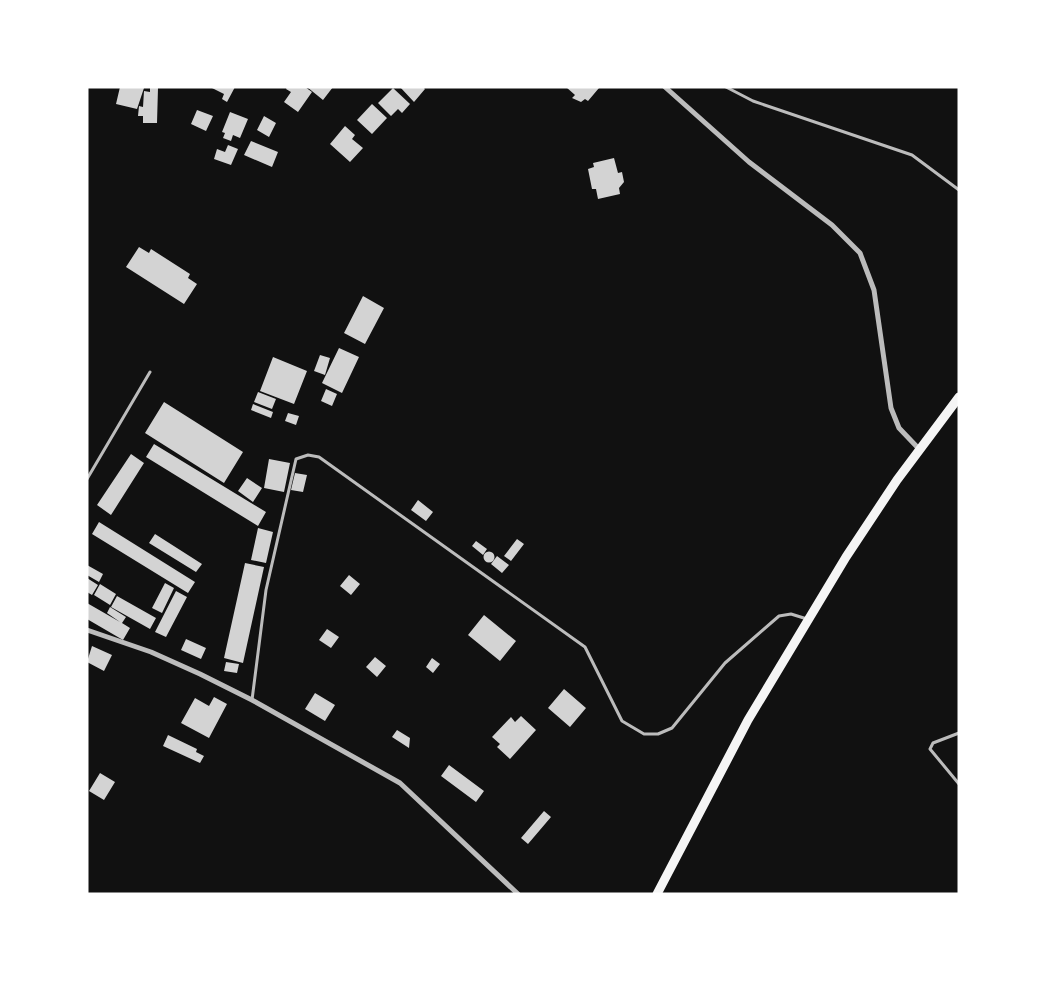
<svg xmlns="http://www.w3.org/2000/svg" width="1046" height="981" viewBox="0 0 1046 981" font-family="Mulish,sans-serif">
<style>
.building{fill:#d3d3d3}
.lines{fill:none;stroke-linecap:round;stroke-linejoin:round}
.service{stroke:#bcbcbc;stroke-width:3}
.minor{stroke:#bcbcbc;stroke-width:5}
.primary{stroke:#f5f5f5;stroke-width:9}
</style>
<rect width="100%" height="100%" fill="#111"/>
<path class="building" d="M120,87L144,88L137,109L116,104Z
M210,87H235L227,102L222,99L224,94Z
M287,87H305L312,92L298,112L284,102L291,92L286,89Z
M307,87H333L323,100Z
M400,87H423L425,89L414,102Z
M566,87H597L599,88L588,101L585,99L581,102L572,98L575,95Z
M150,88H158L157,123H143V116H138L139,106L143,107L144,91L150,92Z
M393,88L410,104L402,113L398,109L391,116L378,103Z
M372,104L387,118L372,134L357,120Z
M197,110L213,116L206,131L191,124Z
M230,112L248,119L240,138L233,135L231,141L223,138L225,133L222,132Z
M264,116L276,123L269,137L257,130Z
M345,126L355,135L352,139L363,148L350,162L330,144Z
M251,141L278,152L272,167L244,155Z
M228,145L238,149L231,165L214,159L217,149L225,152Z
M614,158L618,173L622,172L624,182L619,188L620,194L598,199L596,189H592L588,169L594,167L593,163Z
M139,247L149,253L151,249L190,274L188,278L197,284L184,304L126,267Z
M363,296L384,308L365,344L344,333Z
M339,348L359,357L342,393L322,383Z
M320,355L330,358L325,375L314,371Z
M273,357L307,371L294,404L260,391Z
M326,389L337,394L332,406L321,401Z
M258,392L276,399L272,409L254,402Z
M164,402L243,452L224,483L145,433Z
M253,404L273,412L271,418L251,410Z
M288,413L299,416L296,425L285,421Z
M154,444L266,512L258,526L146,457Z
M131,454L144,463L111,515L97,505Z
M269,459L290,463L284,492L264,488Z
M295,473L307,475L303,492L291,490Z
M247,478L262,488L253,502L238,491Z
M418,500L433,512L426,521L411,510Z
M99,522L195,582L188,593L92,534Z
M258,528L273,532L266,563L251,560Z
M155,534L202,564L196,572L149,543Z
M517,539L524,544L511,561L504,556Z
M476,541L487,549L483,555L472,546Z
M483.5 557a5.5 5.5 0 1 1 11 0a5.5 5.5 0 1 1-11 0Z
M497,556L509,565L502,573L491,564Z
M245,563L264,567L243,663L224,658Z
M87,565L103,574L99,582L87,575Z
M349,575L360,584L351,595L340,586Z
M87,578L98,585L92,595L87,592Z
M165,583L174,588L162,613L152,608Z
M100,584L116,594L110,605L94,595Z
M176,591L187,597L166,637L155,632Z
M117,596L156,618L150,629L111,607Z
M87,603L120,622L107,613L110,607L126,617L122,623L130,628L123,640L87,619Z
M484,615L516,641L500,661L468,635Z
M327,629L339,637L331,648L319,640Z
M186,639L206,648L201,659L181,650Z
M92,646L112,655L104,671L87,662Z
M375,657L386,666L377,677L366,667Z
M432,658L440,664L433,673L426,667Z
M226,662L239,664L237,673L224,671Z
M564,689L586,708L570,727L548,708Z
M315,693L335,705L325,721L305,709Z
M214,697L227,704L209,738L181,723L195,698L209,706Z
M521,716L536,730L510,759L497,747L500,744L492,737L511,717L515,722Z
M397,730L410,738L409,748L392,737Z
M168,735L197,749L196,752L204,756L200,763L163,746Z
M449,765L484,791L476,802L441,776Z
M100,773L115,782L104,800L89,791Z
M544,811L551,817L528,844L521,838Z"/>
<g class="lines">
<path class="service" d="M726,87L753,101L912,155L959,190
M87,479L150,372
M252,700L266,590L296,459L308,455L319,457L585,647L622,721L644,734H658L672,728L725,663L779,616L791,614L807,619
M959,733L933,743L930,749L959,784"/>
<path class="minor" d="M665,87L749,162L832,225L860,253L874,290L891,408L899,428L920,450
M87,630L151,652L200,674L252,700L400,783L518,894"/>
<path class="primary" d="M657,894L748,720L846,557L897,480L959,397"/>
</g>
<rect width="1046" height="981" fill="none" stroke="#ffffff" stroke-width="177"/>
</svg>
